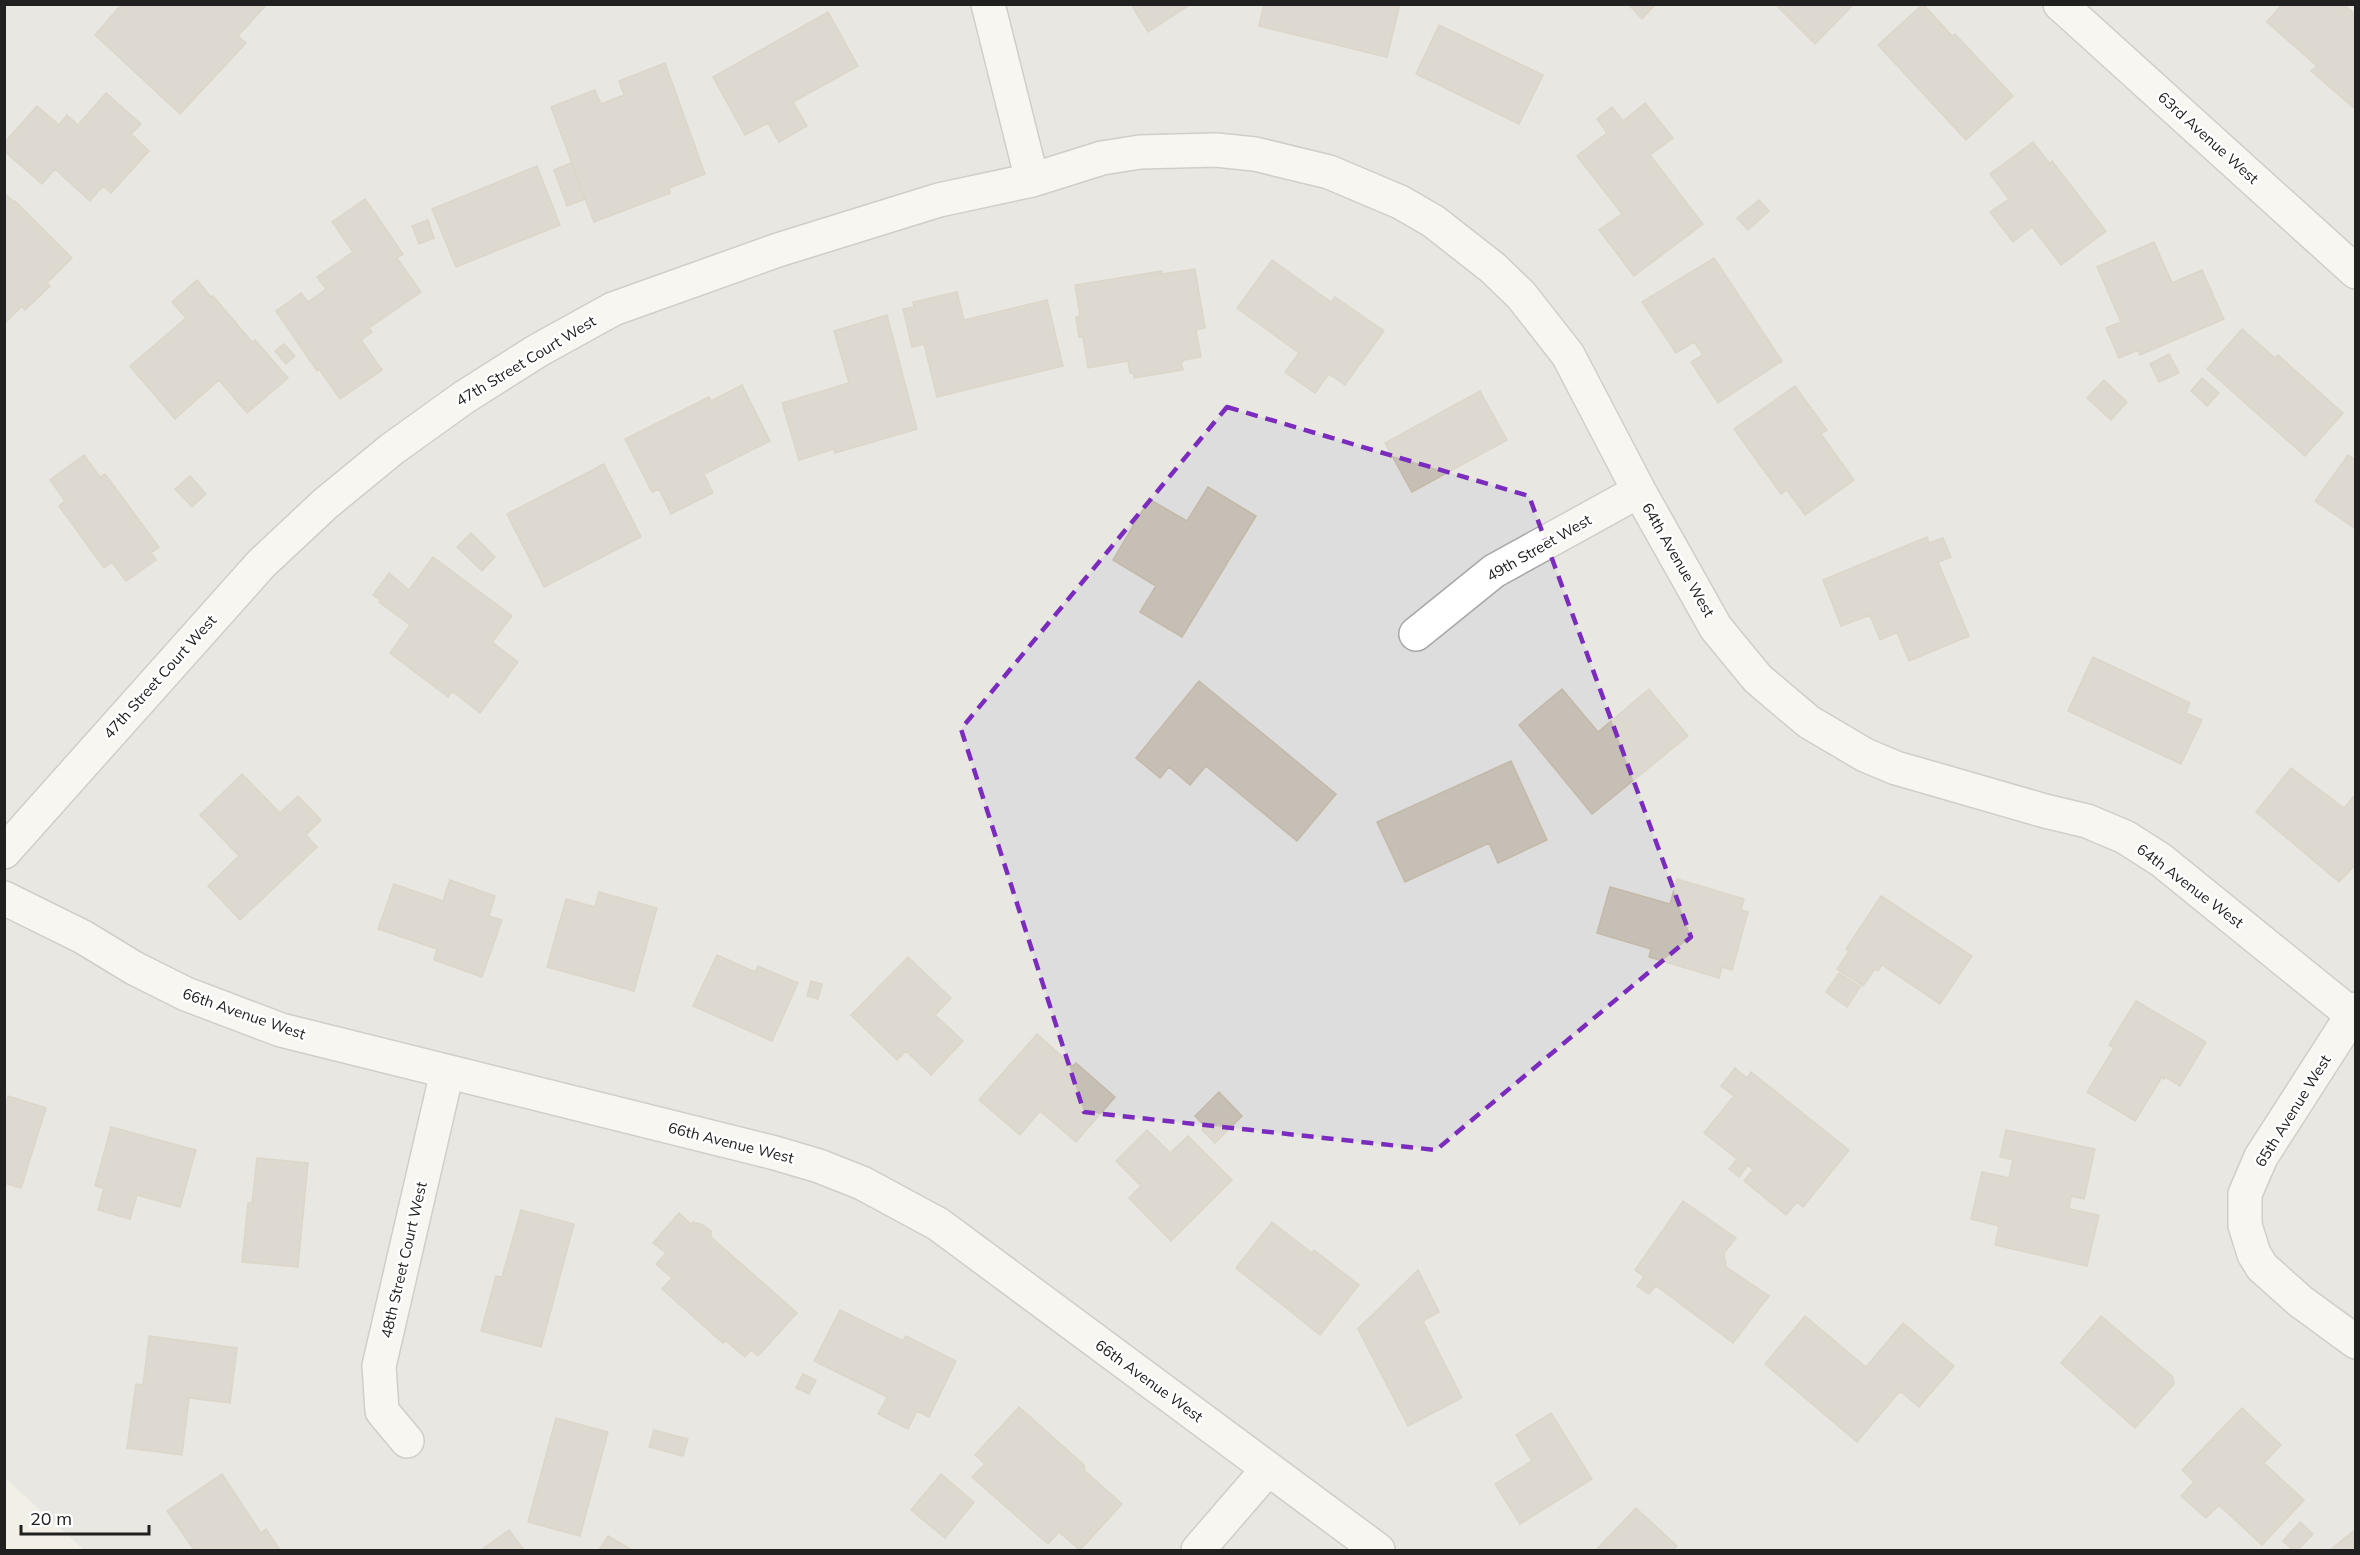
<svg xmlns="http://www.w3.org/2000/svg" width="2360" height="1555" viewBox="0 0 2360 1555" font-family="Mulish,sans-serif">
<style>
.residential{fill:#dedddd}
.building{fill:#c6bfb5;stroke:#c3b9a7;stroke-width:1.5}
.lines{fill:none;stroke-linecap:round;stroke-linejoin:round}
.minor-casing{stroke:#a7a7a7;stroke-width:36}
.minor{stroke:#fff;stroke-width:33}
.marked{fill:none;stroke:#7b2cbf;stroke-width:4.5;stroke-dasharray:12 8;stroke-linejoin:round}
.labels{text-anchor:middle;stroke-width:5;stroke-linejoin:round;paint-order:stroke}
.street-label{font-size:15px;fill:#202020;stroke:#fff}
</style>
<rect width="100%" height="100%" fill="#f1efe6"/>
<path class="residential" d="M4,5H2355V1550H84L4,1477Z"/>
<path class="building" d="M122,4H267L238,36L246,43L180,114L95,35Z
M1131,4H1191L1148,32Z
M1264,4H1400L1387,57L1259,26Z
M1628,4H1656L1642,19Z
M1775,4H1854L1815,44Z
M1923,4L1952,36L1955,34L2013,96L1966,140L1878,45Z
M2282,4H2343L2356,15L2355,109L2311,71L2317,66L2267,22Z
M828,12L858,66L793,102L807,126L779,142L768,123L745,135L713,77Z
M1439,25L1543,75L1519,124L1416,74Z
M665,63L705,174L669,188L670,193L594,222L551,107L595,90L601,104L624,95L619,81Z
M106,93L141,124L131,134L149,151L111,193L103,186L90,201L55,169L42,184L4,151V143L37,106L59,125L67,115L78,125Z
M1645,103L1673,138L1650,155L1703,224L1634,276L1599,230L1622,214L1577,156L1607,133L1597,119L1612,107L1623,121Z
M2033,142L2050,164L2052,161L2106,231L2061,265L2032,227L2013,242L1990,212L2009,199L1990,174Z
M571,163L585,199L567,206L554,170Z
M537,166L560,225L456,267L432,209Z
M4,193L14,202L15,201L72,258L47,283L50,286L25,310L22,306L4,324Z
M365,199L403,254L397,258L421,292L369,328L372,332L361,340L382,370L340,399L319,369L317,371L276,311L301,293L308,302L326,289L317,277L353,252L332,222Z
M1759,200L1769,211L1748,230L1737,218Z
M428,220L434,238L419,244L412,226Z
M2154,242L2172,283L2202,270L2224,319L2140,355L2138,350L2119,358L2106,328L2121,322L2097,267Z
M1714,258L1782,361L1718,403L1691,362L1703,355L1694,342L1676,353L1642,302Z
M1272,260L1331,302L1335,297L1384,331L1345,385L1329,374L1315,393L1285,372L1299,353L1237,308Z
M1195,269L1205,328L1196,330L1201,357L1184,360L1181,363L1183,370L1134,378L1133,372L1130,373L1128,361L1088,368L1083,337H1079L1076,317L1080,316L1075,285L1162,271V274Z
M197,280L211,297L213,296L252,342L255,340L288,378L247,413L219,380L175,419L130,366L186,318L172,302Z
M957,292L964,320L1047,300L1063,366L937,397L924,344L912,347L903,309L914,307L913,302Z
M887,315L917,429L835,453L834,449L799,460L782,403L849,383L834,331Z
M2242,329L2275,358L2278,355L2343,413L2305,456L2207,369Z
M284,344L295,356L286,364L275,351Z
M2169,354L2179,373L2159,382L2150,364Z
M2202,378L2219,393L2207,406L2191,391Z
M2104,380L2127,402L2111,420L2087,398Z
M742,385L770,441L704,474L713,493L671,514L659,489L652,492L625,439L709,397L711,401Z
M1795,386L1827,430L1821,434L1854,480L1805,515L1787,490L1781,494L1734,429Z
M1480,391L1507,440L1412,492L1385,443Z
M84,455L100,477L105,474L159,547L151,553L156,560L126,581L112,562L104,568L59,506L65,501L50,480Z
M2348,455L2356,460V529L2315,501Z
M604,464L641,537L544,587L507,514Z
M190,476L206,494L192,507L175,489Z
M1208,487L1256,516L1182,637L1140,612L1156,586L1113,560L1149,499L1187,521Z
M471,533L495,557L482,571L457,547Z
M1927,537L1929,543L1943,538L1951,557L1938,562L1969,636L1909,661L1897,632L1880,640L1870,615L1841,626L1823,580Z
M433,557L512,616L492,642L518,662L480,713L452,691L448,697L390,653L410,625L379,602L381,600L373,595L389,573L409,590Z
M2093,657L2190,703L2186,713L2202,720L2181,764L2068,711Z
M1199,681L1336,794L1297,841L1206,766L1190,785L1169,767L1160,778L1136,758Z
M1562,689L1598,732L1649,689L1688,736L1592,814L1519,725Z
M1511,761L1547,840L1498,863L1489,843L1405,882L1377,822Z
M2291,768L2344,808L2354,796L2356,797V864L2339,882L2256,812Z
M242,774L280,813L298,796L321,820L306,835L317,847L240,920L208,886L239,856L200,815Z
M1677,879L1744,899L1741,910L1748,912L1732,970L1722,967L1719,978L1649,957L1651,949L1597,933L1610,887L1670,904Z
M450,880L495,896L489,916L502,920L482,977L434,960L437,949L378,929L394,884L443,901Z
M599,892L657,908L634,991L547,967L566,899L595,907Z
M1881,896L1972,956L1940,1004L1882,965L1878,971L1875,969L1863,986L1837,969L1849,951L1846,949Z
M717,955L755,972L758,966L798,983L772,1041L693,1006Z
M908,957L951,998L935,1015L963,1041L931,1075L906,1051L897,1060L851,1015Z
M1839,973L1860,987L1847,1007L1826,992Z
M811,981L822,984L818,999L807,996Z
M2136,1001L2206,1042L2180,1086L2165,1077L2164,1079L2162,1077L2135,1121L2087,1092L2114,1048L2109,1045Z
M1037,1034L1073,1066L1076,1063L1115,1097L1076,1142L1040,1111L1020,1135L979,1100Z
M1735,1068L1747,1078L1751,1072L1849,1150L1803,1207L1797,1202L1786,1215L1744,1181L1753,1170L1748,1165L1739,1177L1729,1169L1737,1159L1704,1133L1734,1096L1721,1086Z
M1219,1092L1242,1116L1215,1143L1202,1130L1205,1126L1195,1116Z
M8,1096L46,1108L21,1188L4,1183V1100L7,1101Z
M111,1127L196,1150L180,1207L137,1195L130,1219L98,1210L104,1188L95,1186Z
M1147,1130L1170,1153L1188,1136L1232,1180L1171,1241L1129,1198L1141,1186L1116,1161Z
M2006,1130L2095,1149L2084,1199L2071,1196L2069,1209L2099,1215L2087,1266L1995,1245L1999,1226L1971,1219L1982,1172L2009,1178L2013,1160L2000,1157Z
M257,1158L308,1163L298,1267L242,1262L248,1203H252Z
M1683,1201L1736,1238L1724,1253L1726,1267L1769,1296L1733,1343L1635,1270Z
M521,1210L574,1224L541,1347L481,1331L496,1276L502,1277Z
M679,1213L691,1224L693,1222L703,1225L711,1231V1237L797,1313L758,1356L751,1350L745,1357L725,1340L723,1343L662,1289L672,1278L656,1264L666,1253L653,1243Z
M1272,1222L1312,1253L1314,1250L1359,1285L1320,1335L1236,1268Z
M1418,1270L1439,1312L1423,1321L1462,1398L1408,1426L1358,1329Z
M1643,1278L1655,1287L1649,1294L1637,1286Z
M840,1310L903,1341L906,1336L956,1361L929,1417L917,1411L908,1429L878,1414L887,1397L814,1361Z
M1805,1316L1866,1367L1903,1323L1954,1366L1919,1407L1900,1391L1857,1442L1765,1364Z
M2101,1316L2173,1377L2174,1384L2135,1428L2061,1363Z
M149,1336L237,1348L230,1403L189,1398L182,1455L127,1448L136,1384L143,1385Z
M803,1374L816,1380L809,1394L796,1388Z
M1019,1407L1084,1465L1085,1471L1122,1504L1080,1550L1059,1532L1048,1544L972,1477L985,1464L975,1455Z
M2242,1408L2281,1445L2264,1463L2304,1500L2262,1545L2219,1505L2206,1518L2181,1496L2194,1482L2182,1470Z
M1551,1413L1592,1479L1520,1524L1495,1484L1532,1461L1516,1435Z
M556,1418L608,1432L580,1536L528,1522Z
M654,1430L688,1439L683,1456L649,1447Z
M222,1474L261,1533L266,1529L280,1550H194L167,1511Z
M941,1474L974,1502L945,1538L911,1510Z
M1636,1508L1677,1546L1672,1550H1596Z
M2300,1522L2313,1534L2298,1550H2293L2283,1541Z
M2356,1529V1550H2330Z
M509,1530L524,1550H481Z
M608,1536L632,1550H599Z"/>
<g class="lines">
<defs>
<path id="minor" d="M988,4L1032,180
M2060,4L2356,272
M1416,634L1494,571L1639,491
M4,852L261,564L325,504L392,449L463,398L537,351L613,309L778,250L939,200L1032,180L1102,158L1140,152L1216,150L1255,154L1329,172L1400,202L1433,221L1493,268L1521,295L1568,355L1639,491L1716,628L1758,679L1809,722L1865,755L1896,768L2045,811L2087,821L2125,837L2161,860L2351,1014
M4,898L83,937L134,968L186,994L281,1030L775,1153L819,1166L862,1183L938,1224L1378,1550
M2356,1009L2261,1157L2245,1194V1225L2254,1254L2262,1267L2300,1301L2356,1342
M407,1441L382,1411L379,1366L447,1072
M1198,1550L1268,1469"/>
</defs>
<use href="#minor" class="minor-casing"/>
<use href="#minor" class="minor"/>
</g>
<path d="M0 0H2360V1555H0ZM1227,407L1529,496L1691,937L1436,1150L1084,1112L961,729Z" fill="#f1efe6" fill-opacity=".55" fill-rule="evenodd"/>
<path class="marked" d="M1227,407L1529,496L1691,937L1436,1150L1084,1112L961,729Z"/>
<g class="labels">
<g class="street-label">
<text transform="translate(2208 138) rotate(42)" y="5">63rd Avenue West</text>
<text transform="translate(526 361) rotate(-31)" y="5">47th Street Court West</text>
<text transform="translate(1539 548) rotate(-30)" y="5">49th Street West</text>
<text transform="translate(1678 560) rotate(60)" y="5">64th Avenue West</text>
<text transform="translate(160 677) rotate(-48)" y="5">47th Street Court West</text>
<text transform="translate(2190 886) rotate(37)" y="5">64th Avenue West</text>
<text transform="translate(244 1014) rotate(19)" y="5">66th Avenue West</text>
<text transform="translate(2293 1111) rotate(-58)" y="5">65th Avenue West</text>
<text transform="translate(731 1143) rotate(14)" y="5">66th Avenue West</text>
<text transform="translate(404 1260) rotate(-77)" y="5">48th Street Court West</text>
<text transform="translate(1149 1381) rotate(36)" y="5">66th Avenue West</text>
</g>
</g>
<rect width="2360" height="1555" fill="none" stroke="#202020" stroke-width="12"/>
<path d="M21 1525v9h128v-9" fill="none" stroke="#202020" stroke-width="3"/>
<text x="30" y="1525" font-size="18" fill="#202020" stroke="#ffffff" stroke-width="4.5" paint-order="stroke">20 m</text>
</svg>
